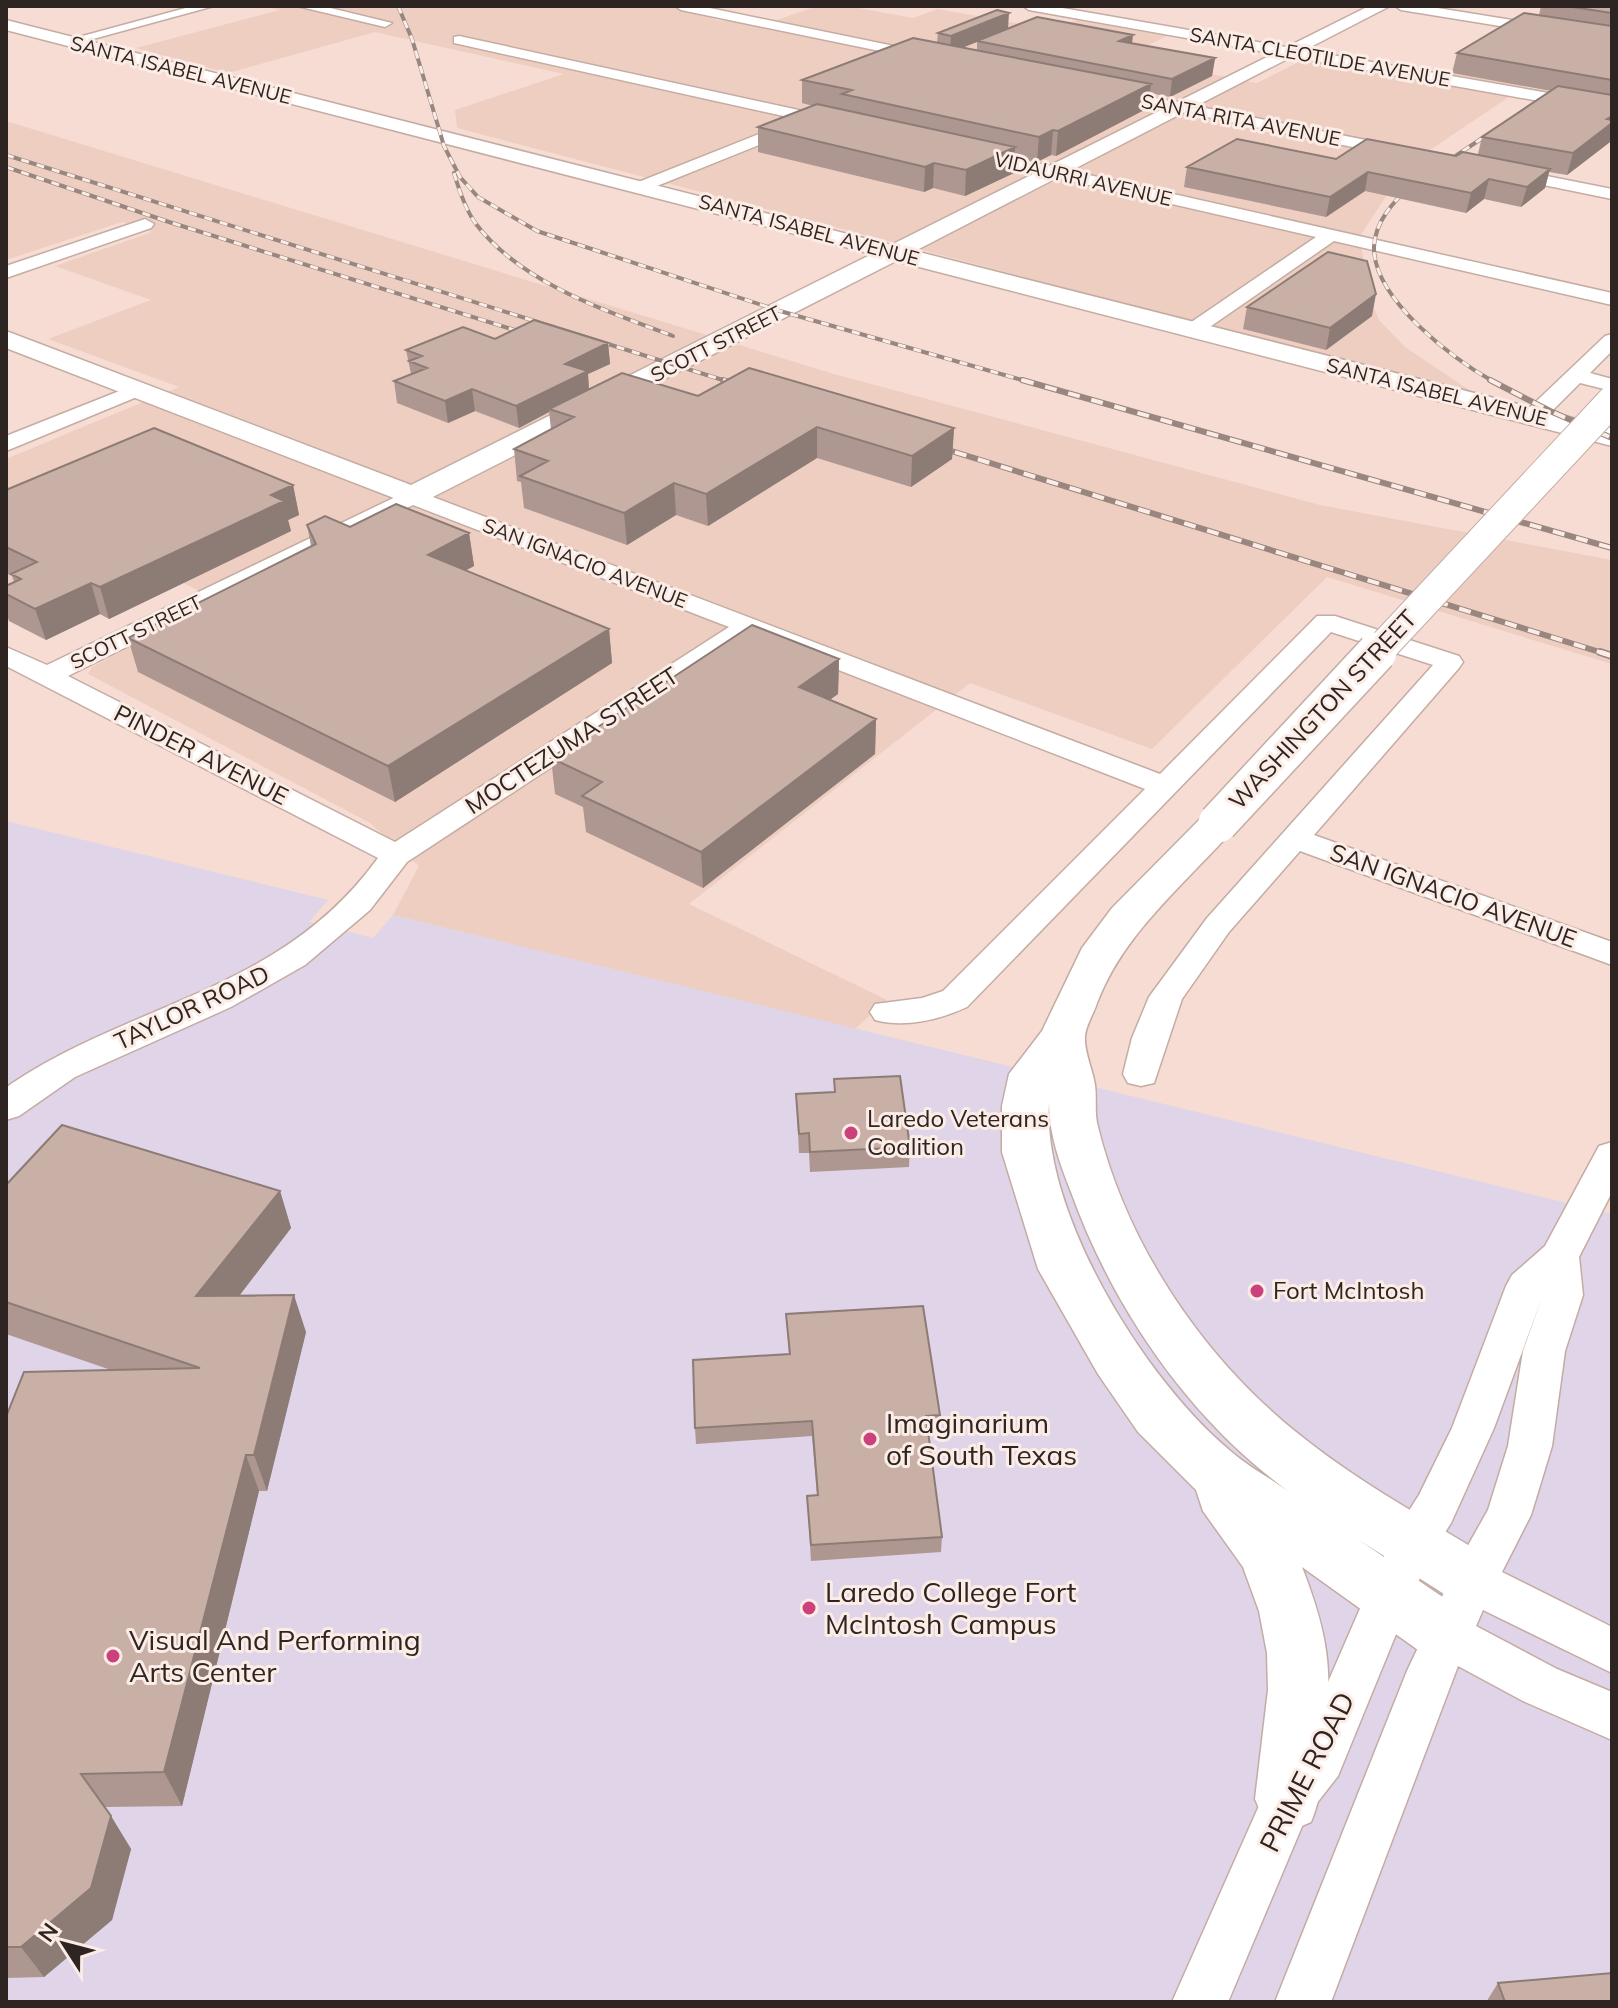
<svg xmlns="http://www.w3.org/2000/svg" width="1618" height="2008" viewBox="0 0 1618 2008" font-family="Mulish,sans-serif">
<style>
.built{fill:#eecec1}
.education{fill:#dfd4e8}
.lines{fill:none;stroke-linecap:round;stroke-linejoin:round}
.street-casing{stroke:#c4aca3;stroke-width:3}
.secondary-casing{stroke:#c4aca3;stroke-width:3}
.street{fill:#fff;fill-rule:evenodd}
.secondary{fill:#fff;fill-rule:evenodd}
.rail-far2-casing{stroke:#98867f;stroke-width:4}
.rail-far1-casing{stroke:#98867f;stroke-width:6}
.rail-casing{stroke:#98867f;stroke-width:8}
.rail-far2{stroke:#fcece6;stroke-width:3;stroke-dasharray:8;stroke-linecap:butt}
.rail-far1{stroke:#fcece6;stroke-width:4;stroke-dasharray:12;stroke-linecap:butt}
.rail{stroke:#fcece6;stroke-width:5;stroke-dasharray:16;stroke-linecap:butt}
.secondary-bridge-far1-casing{stroke:#c4aca3;stroke-width:32;stroke-linecap:butt}
.secondary-bridge-casing{stroke:#c4aca3;stroke-width:42;stroke-linecap:butt}
.secondary-bridge-far1{stroke:#fff;stroke-width:30}
.secondary-bridge{stroke:#fff;stroke-width:39}
.wall{fill:#ad9790;fill-rule:evenodd}
.shaded-wall{fill:#8d7b75}
.building{fill:#c9b0a7;stroke:#8d7b75;stroke-width:2}
.poi-dot{fill:#ca417c;stroke:#fcece6;stroke-width:3}
.labels{text-anchor:middle;stroke-width:6;stroke-linejoin:round;paint-order:stroke}
.far-street-label{font-size:20px;fill:#2e2421;stroke:#fcece6}
.street-label{font-size:24px;fill:#2e2421;stroke:#fcece6}
.poi-label{font-size:24px;fill:#2e2421;stroke:#fcece6;text-anchor:start}
.near-poi-label{font-size:28px;fill:#2e2421;stroke:#fcece6;text-anchor:start}
.near-street-label{font-size:28px;fill:#2e2421;stroke:#fcece6}
</style>
<rect width="100%" height="100%" fill="#f6dcd3"/>
<path class="built" d="M264,6H675L719,21L777,20L817,6H848L913,18L938,9L1053,30L1077,20L1167,36L1123,57L1257,83L1301,61L1434,84L1535,22L1612,6V28L1406,166L1360,236L1369,298L1380,321L1405,347L1478,396L457,128L455,110L564,74L375,32L228,73L136,48L280,10Z
M6,121L834,374L1320,505L1612,560V664L1327,577L1152,749L970,683L689,904L887,1000L855,1029L393,915L419,866L370,823L88,674L92,667L219,600L122,554L6,607V459L179,387L48,339L151,300L55,266L152,232L122,222L6,260Z"/>
<path class="education" d="M6,821L328,900L309,922L373,938L393,915L1612,1214V2002H6Z"/>
<g class="lines">
<defs>
<path id="street" d="M193,6H214L71,45L64,41Z
M297,6H322L392,23L385,27Z
M675,6H700L928,53L935,57L928,61L681,10Z
M1023,6H1051L1612,104V114L1029,10Z
M1395,6H1425L1612,36V44L1401,10Z
M459,36L835,118L843,123L835,128L808,122L806,126L642,192L636,191L634,187L636,183L797,119L454,43V37Z
M1105,88L1406,148L1414,153L1406,158L1100,95V89Z
M969,148L1612,293V305L1334,241L1201,333H1187L1184,329L1187,325L1316,237L963,156L961,153Z
M1501,167L1612,189V199L1495,175L1493,172L1495,169Z
M145,219L154,224L151,228L6,278V266Z
M1612,334V351L1590,373L1612,379V391L1580,383L1541,422H1525L1522,417L1525,412L1605,336Z
M137,384L148,390L144,394L6,451V436Z
M412,489L1160,774L1317,616H1335L1459,656L1463,662L1459,668L1314,835L1612,942V965L1300,851L1229,932L1182,999L1154,1083L1141,1086L1128,1083L1123,1074L1132,1038L1149,997L1207,918L1433,665L1331,632L967,1007C939,1020 905,1028 875,1020L870,1012L875,1004L922,998L943,991L1145,789L751,636L407,862L370,910L305,965L231,1007L75,1077L19,1116L6,1120V1088L11,1084C137,1000 281,992 378,858L6,666V647L47,665ZM413,505L729,627L395,842L68,676Z
M1612,1142V1192L1579,1257L1583,1295L1565,1351L1552,1446L1531,1515L1502,1572L1612,1627V1673L1483,1610L1476,1626L1557,1669L1612,1692V1740L1523,1701L1458,1666L1331,2002H1275L1407,1671L1457,1565L1488,1510L1508,1446L1523,1351L1543,1295L1494,1428L1451,1523L1430,1556L1410,1600L1338,1776L1306,1817L1228,2002H1172L1270,1781L1302,1742L1372,1581L1398,1528L1419,1495L1452,1428L1506,1286L1512,1275L1545,1246L1599,1146Z"/>
<path id="secondary" d="M1369,6H1390L915,251L1612,428V446L896,261L423,502L412,505L6,348V331L411,485L872,254L6,30V20L891,245Z
M1218,811L1232,815L1238,823C1226,839 1211,853 1197,868C1157,910 1118,948 1097,1003C1094,1013 1085,1027 1085,1037C1084,1052 1093,1070 1095,1085C1097,1099 1094,1113 1098,1127C1127,1245 1202,1356 1296,1432C1357,1482 1427,1519 1494,1561L1503,1580L1494,1599L1473,1607L1452,1599L1359,1540L1469,1615L1478,1635L1469,1655L1447,1663L1425,1655L1302,1567C1329,1637 1332,1668 1326,1743C1323,1771 1322,1796 1311,1822L1288,1832L1265,1822L1255,1799L1268,1690L1267,1653L1259,1611L1243,1567L1203,1511L1196,1490L1138,1432L1098,1374L1038,1269L1002,1152V1106L1009,1074L1042,1031L1082,948L1112,908L1204,815ZM1049,1103C1049,1134 1060,1164 1071,1192C1113,1308 1188,1418 1288,1491C1268,1477 1246,1465 1228,1449C1145,1379 1042,1214 1049,1103Z"/>
</defs>
<use href="#street" class="street-casing"/>
<use href="#secondary" class="secondary-casing"/>
<use href="#street" class="street"/>
<use href="#secondary" class="secondary"/>
<defs>
<path id="rail-far2" d="M398,6L412,39L444,146L460,177L478,197L537,231L780,311L1029,382
M6,155L729,382
M6,167L169,222L537,337
M1436,169L1499,127
M454,173C459,190 465,209 476,224C521,283 606,311 673,336
M1412,185C1394,201 1375,221 1374,247C1373,299 1453,359 1494,382"/>
<path id="rail-far1" d="M723,380L745,387
M1022,380L1612,548
M1490,380L1550,411L1612,438
M932,445L1606,654"/>
<path id="rail" d="M1600,652L1612,656"/>
</defs>
<use href="#rail-far2" class="rail-far2-casing"/>
<use href="#rail-far1" class="rail-far1-casing"/>
<use href="#rail" class="rail-casing"/>
<use href="#rail-far2" class="rail-far2"/>
<use href="#rail-far1" class="rail-far1"/>
<use href="#rail" class="rail"/>
<defs>
<path id="secondary-bridge-far1" d="M1376,654L1612,401"/>
<path id="secondary-bridge" d="M1218,823L1377,652"/>
</defs>
<use href="#secondary-bridge-far1" class="secondary-bridge-far1-casing"/>
<use href="#secondary-bridge" class="secondary-bridge-casing"/>
<use href="#secondary-bridge-far1" class="secondary-bridge-far1"/>
<use href="#secondary-bridge" class="secondary-bridge"/>
</g>
<path class="wall" d="M1541,6H1612V134L1610,142L1567,175L1549,172L1545,188L1521,207L1484,199L1466,213L1365,191L1326,217L1184,187L1187,167L1336,159L1456,156L1478,154L1482,137L1551,91L1452,73L1457,53L1539,15Z
M1008,29L1132,43L1215,58L1212,76L1170,97L1150,93L1148,108L1056,156L1051,155L1037,162L1015,157L1014,173L965,196L933,188L924,192L758,152V127L813,106L802,103V80L937,42L938,33ZM977,42V50L963,47Z
M1247,307L1372,316L1326,350L1243,329Z
M495,339L608,343L610,364L588,374L589,389L698,396L954,428L952,459L911,487L817,458L708,526L676,515L627,545L524,508L521,482L517,481L514,449L551,429L549,412L519,428L475,411L448,423L397,403L394,381L411,374L406,350Z
M293,485L299,515L288,520L291,531L109,619L100,614L46,640L9,621L6,613V586L14,582L12,576L6,573V490Z
M307,525L469,533L474,566L466,570L609,629L612,663L395,802L138,672L128,638L311,546Z
M839,659L838,694L829,700L876,719L875,754L703,888L586,832L583,807L555,794L551,758Z
M834,1079L910,1147L909,1167L810,1172L809,1153H799L796,1094L834,1092Z
M6,1185L280,1191L291,1228L239,1296L306,1332L267,1491H259L182,1806L105,1807L131,1849L112,1920L44,1977L6,1978V1417L111,1370L6,1334Z
M786,1314L940,1415L938,1431H928L942,1537L941,1552L811,1561L807,1496L817,1495L812,1436L696,1444L695,1428L789,1354Z
M1498,1983L1612,2002H1488V1999Z"/>
<path class="shaded-wall" d="M1009,13L1008,29L950,53L951,36Z
M1133,35L1131,52L1119,41Z
M1215,58L1212,76L1170,97L1172,79Z
M1151,84L1148,108L1056,156L1058,131Z
M1612,116V134L1610,142L1567,175L1573,153Z
M1053,130L1051,155L1037,162L1039,137Z
M1015,147L1014,173L965,196L966,170Z
M934,163L933,188L924,192L925,167Z
M1550,169L1545,188L1521,207L1527,187Z
M1368,172L1365,191L1326,217L1330,197Z
M1489,179L1484,199L1466,213L1471,193Z
M1376,294L1372,316L1326,350L1330,328Z
M608,343L610,364L588,374L589,392L549,409V412L519,428L516,406L565,364Z
M472,389L475,411L448,423L445,401Z
M817,427V458L708,526L706,494Z
M954,428L952,459L911,487L912,456Z
M674,483L676,515L627,545L624,513Z
M293,485L299,515L288,520L291,531L109,619L100,587L271,495Z
M469,533L474,566L433,588L428,555Z
M91,583L100,614L46,640L35,609Z
M609,629L612,663L395,802L388,766Z
M839,659L838,694L799,722V687Z
M876,719L875,754L703,888L701,852Z
M280,1191L291,1228L210,1334L196,1296Z
M294,1295L306,1332L267,1491L254,1455Z
M246,1455L259,1491L182,1806L164,1772Z
M111,1816L131,1849L112,1920L44,1977L21,1947Z"/>
<path class="building" d="M1566,6H1612V13Z
M997,10L1009,13L951,36L938,33Z
M1524,13L1612,26V80L1457,53Z
M1037,17L1133,35L1119,41L1215,58L1172,79L977,41Z
M913,38L1151,84L1058,131L1053,130L1039,137L842,94L852,90L802,80Z
M1558,86L1612,95V116L1607,119L1612,120V123L1573,153L1482,137Z
M817,104L1015,147L966,170L934,163L925,167L758,127Z
M1237,139L1336,159L1367,139L1456,156L1463,152L1550,169L1527,187L1489,179L1471,193L1368,172L1330,197L1187,167Z
M1328,252L1367,261L1376,294L1330,328L1247,307Z
M534,320L608,343L565,364L588,371L516,406L472,389L445,401L394,381L427,368L409,361L422,356L406,350L463,327L495,339Z
M749,368L954,428L912,456L817,427L706,494L674,483L624,513L520,476L548,461L514,449L574,417L549,409L622,373L698,396Z
M154,428L293,485L271,495L284,501L100,587L91,583L35,609L6,594V586L21,579L11,574L37,562L6,547V490Z
M396,504L469,533L428,555L609,629L388,766L128,638L316,544L307,525L325,516L350,527Z
M752,625L839,659L799,687L876,719L701,852L582,796L602,782L551,758Z
M900,1076L910,1147L810,1152L809,1133L799,1134L796,1094L835,1092L834,1079Z
M62,1125L280,1191L196,1296L294,1295L254,1455H246L164,1772L81,1774L111,1816L91,1888L21,1947H6V1417L24,1372L200,1368L6,1302V1185Z
M923,1306L940,1415L926,1416L942,1537L811,1545L807,1496L818,1495L812,1421L695,1428L693,1360L790,1354L786,1314Z
M1612,1973V2002H1505L1498,1983Z"/>
<g class="poi-dot">
<circle cx="851" cy="1133" r="8"/>
<circle cx="1257" cy="1291" r="8"/>
<circle cx="870" cy="1439" r="8"/>
<circle cx="809" cy="1608" r="8"/>
<circle cx="113" cy="1656" r="8"/>
</g>
<g class="labels">
<g class="far-street-label">
<text transform="translate(1320 57) rotate(10)" y="7">SANTA CLEOTILDE AVENUE</text>
<text transform="translate(181 70) rotate(14)" y="7">SANTA ISABEL AVENUE</text>
<text transform="translate(1241 120) rotate(11)" y="7">SANTA RITA AVENUE</text>
<text transform="translate(1083 179) rotate(13)" y="7">VIDAURRI AVENUE</text>
<text transform="translate(809 230) rotate(15)" y="7">SANTA ISABEL AVENUE</text>
<text transform="translate(716 344) rotate(-27)" y="7">SCOTT STREET</text>
<text transform="translate(1437 392) rotate(14)" y="7">SANTA ISABEL AVENUE</text>
<text transform="translate(585 563) rotate(21)" y="7">SAN IGNACIO AVENUE</text>
<text transform="translate(136 632) rotate(-26)" y="7">SCOTT STREET</text>
</g>
<g class="street-label">
<text transform="translate(1323 710) rotate(-47)" y="8">WASHINGTON STREET</text>
<text transform="translate(572 741) rotate(-33)" y="8">MOCTEZUMA STREET</text>
<text transform="translate(201 755) rotate(27)" y="8">PINDER AVENUE</text>
<text transform="translate(1453 896) rotate(20)" y="8">SAN IGNACIO AVENUE</text>
<text transform="translate(192 1008) rotate(-25)" y="8">TAYLOR ROAD</text>
</g>
<g class="poi-label">
<text x="867" y="1127">Laredo Veterans<tspan x="867" dy="28">Coalition</tspan></text>
<text x="1273" y="1299">Fort McIntosh</text>
</g>
<g class="near-poi-label">
<text x="886" y="1433">Imaginarium<tspan x="886" dy="32">of South Texas</tspan></text>
<text x="825" y="1602">Laredo College Fort<tspan x="825" dy="32">McIntosh Campus</tspan></text>
<text x="129" y="1650">Visual And Performing<tspan x="129" dy="32">Arts Center</tspan></text>
</g>
<g class="near-street-label">
<text transform="translate(1307 1772) rotate(-63)" y="10">PRIME ROAD</text>
</g>
</g>
<rect width="1618" height="2008" fill="none" stroke="#2e2421" stroke-width="16"/>
<g transform="translate(64 1944) rotate(306)" stroke="#fcece6" stroke-width="6" paint-order="stroke">
<path d="M0-6L14 30L0 20L-14 30Z" fill="#2e2421"/>
<text y="-12" font-size="22" font-weight="bold" text-anchor="middle" fill="#2e2421">N</text>
</g>
</svg>
